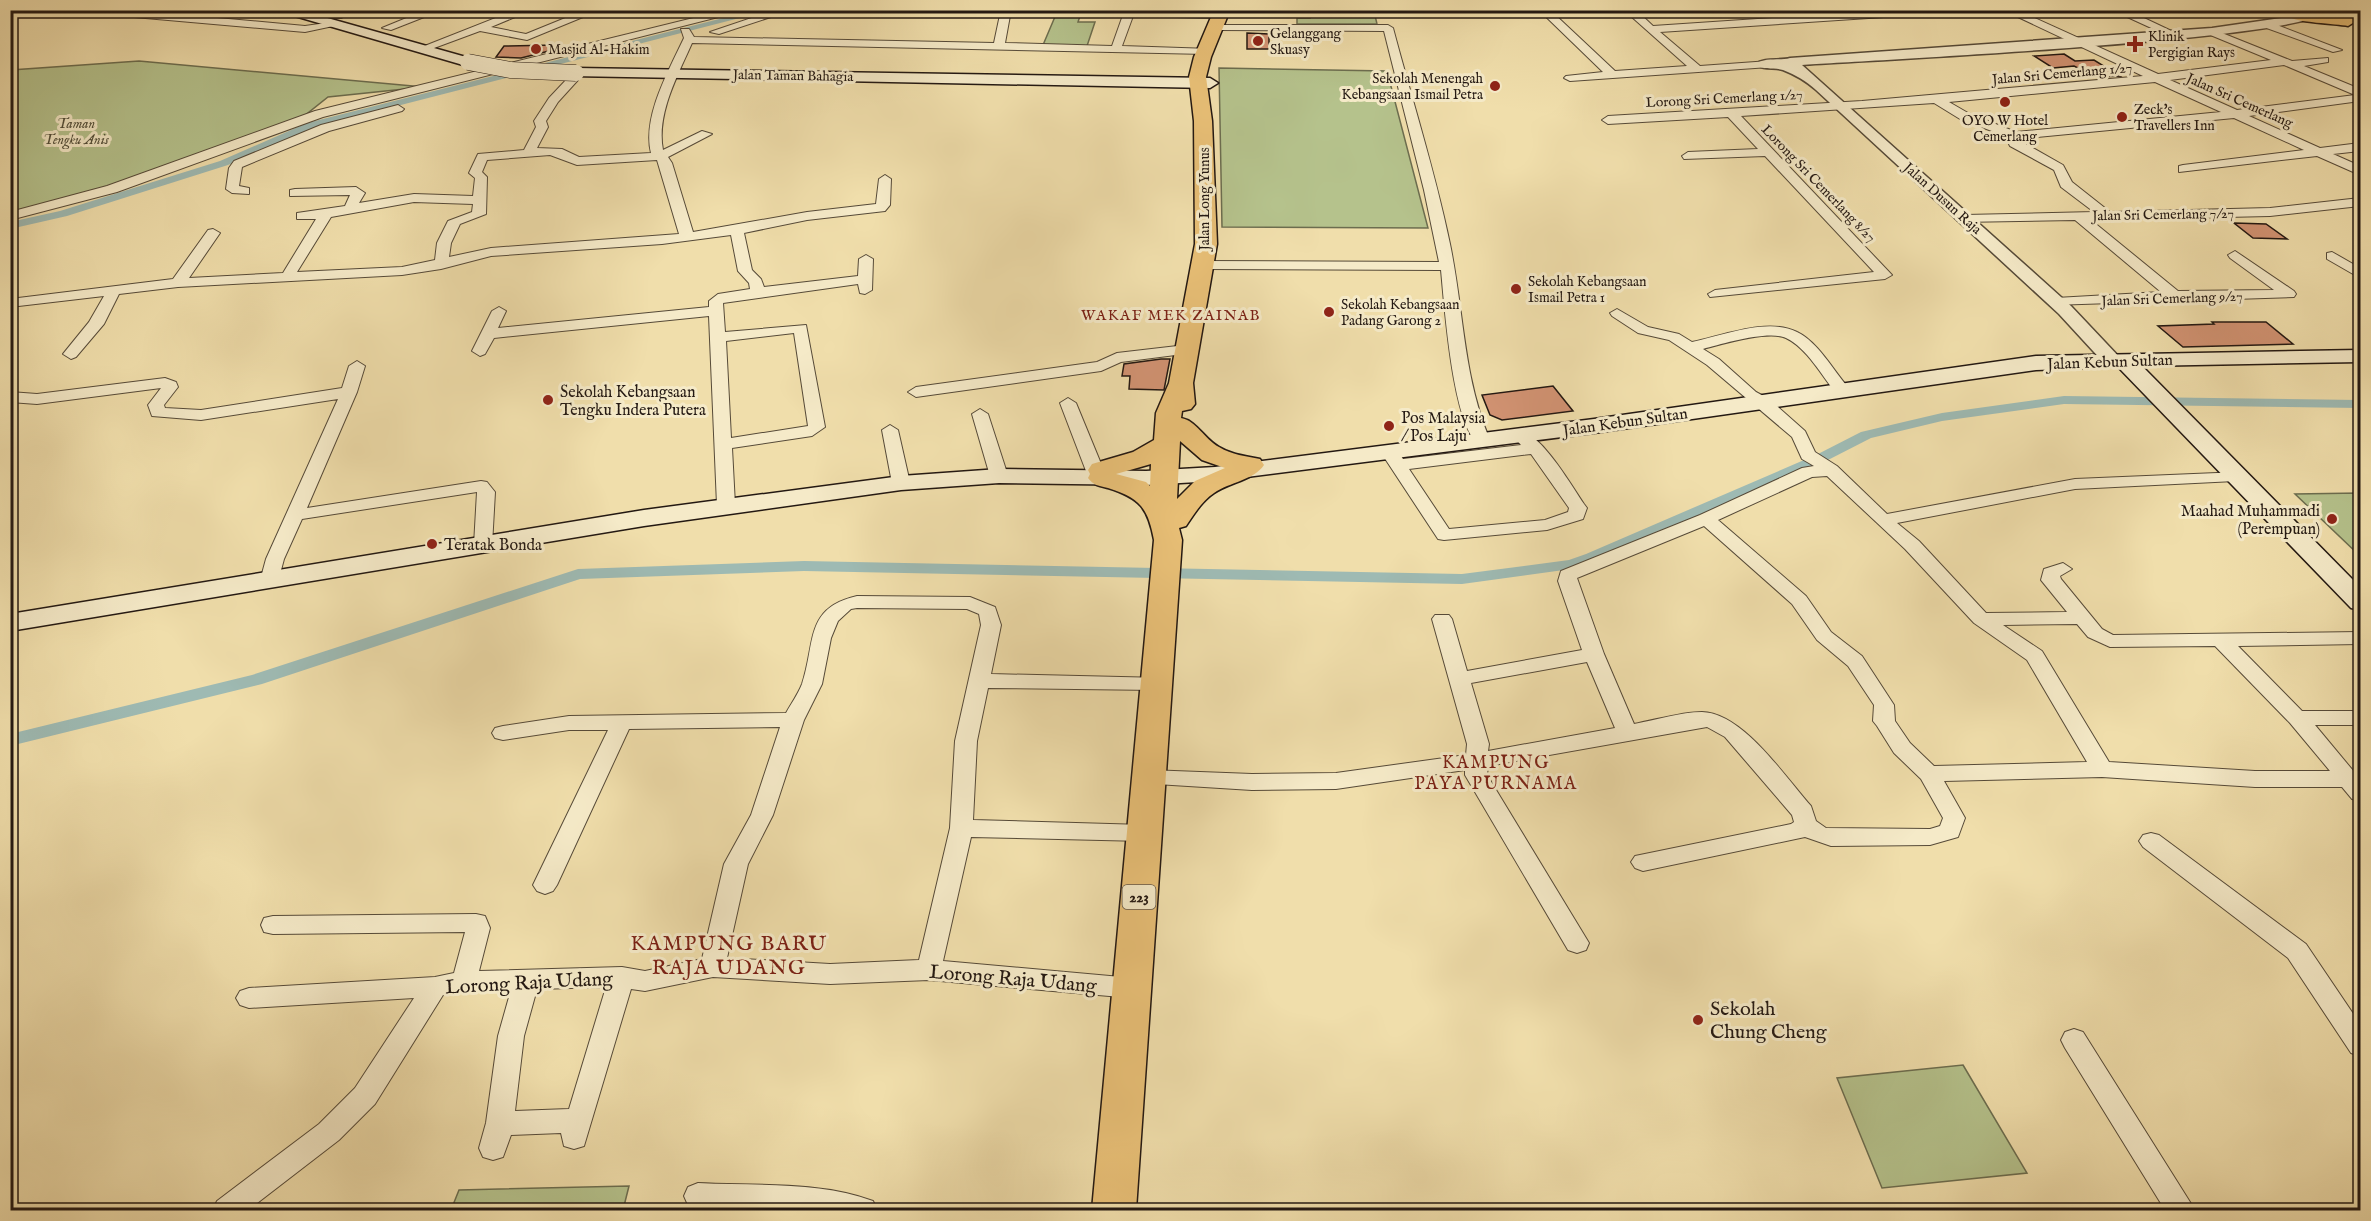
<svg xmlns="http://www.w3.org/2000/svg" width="2371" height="1221" viewBox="0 0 2371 1221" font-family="'IM FELL English',serif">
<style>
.green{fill:#b5c28c;stroke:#6c6d4f;stroke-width:1.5}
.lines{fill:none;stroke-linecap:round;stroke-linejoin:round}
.canal{fill:#9ebab3;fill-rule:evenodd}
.building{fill:#d29373;stroke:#231812;stroke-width:1.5}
.minor-casing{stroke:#564a38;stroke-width:2}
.tertiary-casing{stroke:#564a38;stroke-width:3}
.secondary-casing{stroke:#231812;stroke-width:3}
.primary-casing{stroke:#231812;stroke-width:3}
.minor{fill:#f5eac8;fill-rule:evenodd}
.tertiary{fill:#f5eac8;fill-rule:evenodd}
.secondary{fill:#f5eac8;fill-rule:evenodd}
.primary{fill:#e8bf76;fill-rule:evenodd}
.secondary-bridge-casing{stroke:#231812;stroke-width:17;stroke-linecap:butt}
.secondary-bridge{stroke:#f5eac8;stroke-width:16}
.poi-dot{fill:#8f2418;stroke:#f5eac8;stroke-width:2}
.labels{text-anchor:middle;stroke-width:6;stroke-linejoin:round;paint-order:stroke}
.far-poi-label{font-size:14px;fill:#231812;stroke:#f5eac8;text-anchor:start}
.far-street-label{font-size:14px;fill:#231812;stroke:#f5eac8}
.far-park-label{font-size:14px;font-style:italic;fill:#4f4b37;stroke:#f5eac8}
.far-neighbourhood-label{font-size:15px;letter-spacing:1.5px;fill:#7a1f14;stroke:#f5eac8}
.shield{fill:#f5eac8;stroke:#625749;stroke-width:1.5}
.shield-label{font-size:15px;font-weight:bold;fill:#231812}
.street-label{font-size:16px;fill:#231812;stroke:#f5eac8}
.poi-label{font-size:16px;fill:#231812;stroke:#f5eac8;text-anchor:start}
.neighbourhood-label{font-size:18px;letter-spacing:1.5px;fill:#7a1f14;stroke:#f5eac8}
.near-street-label{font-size:20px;fill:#231812;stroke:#f5eac8}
.near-poi-label{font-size:20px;fill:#231812;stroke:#f5eac8;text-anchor:start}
.near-neighbourhood-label{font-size:21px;letter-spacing:1.5px;fill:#7a1f14;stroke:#f5eac8}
</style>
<rect width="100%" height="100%" fill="#f0deab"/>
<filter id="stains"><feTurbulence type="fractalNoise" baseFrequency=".00333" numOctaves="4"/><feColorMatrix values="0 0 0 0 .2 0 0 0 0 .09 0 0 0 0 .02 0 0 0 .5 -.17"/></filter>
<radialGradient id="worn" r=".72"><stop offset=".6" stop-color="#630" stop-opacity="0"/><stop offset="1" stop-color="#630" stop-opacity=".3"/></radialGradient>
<path class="green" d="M1309,11H1374L1377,24H1297V18H1310Z
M1057,12L1081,13L1078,22H1095L1087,46L1043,45Z
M139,61L424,87L328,97L304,116L111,188L11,215V70Z
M1219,68L1387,71L1428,228L1222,227Z
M2360,493V556L2295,494Z
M1963,1065L2027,1173L1882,1188L1837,1078Z
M629,1186L623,1210H451L459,1190Z"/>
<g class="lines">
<path class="canal" d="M755,10H771L315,127L228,165L67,216L10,229V222L60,211L220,161L307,123Z
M2064,396L2360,400V408L2064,404L1942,421L1871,438L1828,460L1598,560L1571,569L1462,584L804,571L580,579L262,684L10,746V734L252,675L578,569L804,561L1462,574L1569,560L1586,554L1818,454L1861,432L1942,413Z"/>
</g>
<path class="building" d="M1247,33L1269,34V49H1247Z
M554,45L549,51L521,58L496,57L504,46Z
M2064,54L2075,61L2094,60L2120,76L2096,77L2074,66L2053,68L2034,56Z
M2234,223L2266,224L2287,239L2253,238Z
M2212,322H2266L2293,344L2183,347L2158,326L2214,324Z
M1161,359H1170L1164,390L1129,389L1130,376H1122L1124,364Z
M1553,386L1573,411L1502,420L1490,415L1482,395Z"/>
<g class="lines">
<defs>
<path id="minor" d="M10,10H129L305,26L333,22L338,25L305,32L100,14H10Z
M342,10H357L341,18H333V14Z
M426,10H442L391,30L382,28Z
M516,10H532L491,27L526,34L585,10H600L527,40L480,31L426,51L417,49Z
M726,10H746L323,117L117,192L10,220V212L107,186L315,111Z
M775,10H792L719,34L710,32Z
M1001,10H1011L1005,43L1112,46L1123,15L1045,13L1040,10L1221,12L1226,15L1221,18L1133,16L1122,46L1211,49V53L1207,54L692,43C678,75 656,114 663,150L702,131L712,134L668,157L672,163L693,232L807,212L876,204L879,179L885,175L891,179L890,205L885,211L807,220L744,233L752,270L761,279L764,287L858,276L859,259L866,255L873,259L872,290L865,294L860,293L858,284L723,303L725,332L806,325L825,427L812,436L732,448L735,505L732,509H720L717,505L709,316L494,338L485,354L480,356L472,351L492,311L499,307L506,311L498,328L709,307V301L718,294L750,289L749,283L738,271L731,235L662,244L491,256L441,269L402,275L178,287L119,294L104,324L76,357L71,359L63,354L89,322L104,296L10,307V299L173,279L208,230L213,229L220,233L189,278L283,273L316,219H297V213L345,206L350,195L290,196V190L295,189L356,187L365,193L359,203L414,194L473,196L475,178L469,173L478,154L524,150L536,127L534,121L549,98L566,80L545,77V73L573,74L578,80L558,102L546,121L548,127L537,148L562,149L579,157L651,153C642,117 669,70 684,38L681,29H689L694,37L994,43ZM550,155L577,165L657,160L679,234L491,248L449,257L451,243L460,224L486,214L487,177L482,172L487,160ZM414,202L473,204L472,212L448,221L437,243L435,260L402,267L297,272L331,217ZM794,333L808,426L731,438L726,341Z
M1539,10H1550L1615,71L1687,66L1624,10H1636L1653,26L1889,10H1949L1944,13L1660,32L1700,66L1783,60L1789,63L1783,66L1570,81L1564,78L1566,76L1603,72Z
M2003,10H2017L2158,74L2271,60L2208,34V30L2212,29L2292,61L2328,58V62L2304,66L2360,89V101L2249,116L2320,148L2360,143V151L2333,154L2360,166V175L2317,156L2179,172V166L2183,165L2304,150L2234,118L2017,139L2063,165L2072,182L2110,212L2270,208L2360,198V206L2270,216L2091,220L2178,291L2274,290L2230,258L2228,255L2235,251L2294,291L2296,294L2294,297L2051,305L2049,302L2056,298L2161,292L2075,220L1960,222L1958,219L1965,215L2094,212L2061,187L2054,170L2010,146L2005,136L1960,119L1934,103L1741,116L1892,275L1885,279L1710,297L1708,294L1715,290L1874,272L1765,156L1684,159L1682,156L1688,152L1758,149L1728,117L1608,124L1602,120L1608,116L1862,101L2143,76ZM2284,65L2355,95L2237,110L2170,80ZM2155,82L2221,112L2016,132L1968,113L1949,102Z
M2112,10H2127L2180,35L2171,37Z
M2261,22H2269L2342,50L2333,52L2261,26Z
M1214,25H1388L1393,28C1412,100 1435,171 1450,244C1464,311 1463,377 1490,440L1488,444L1482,445C1453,438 1444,299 1441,270L1204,269L1197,265L1204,261L1439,262L1424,190L1384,31L1218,30L1213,27Z
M398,105L404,109L402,111L329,131L242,167L239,186L249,188V194L232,193L226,189L229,168L234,161L321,125Z
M2332,252L2360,268V278L2327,259V253Z
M1617,309L1648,327L1679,334L1692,342C1722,336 1768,317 1797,332C1818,342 1833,370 1848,387L1850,390L1848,393H1836C1822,376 1807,348 1786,338C1768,330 1722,344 1703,349L1719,359L1756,392L1769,399L1805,431L1815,452L1837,466L1887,514L2075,479L2241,472L2244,476L2235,481L2075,489L1897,523L1919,541L1986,613L2067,612L2041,580L2044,569L2063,563L2072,569L2060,576L2061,579L2102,629L2113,635L2360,632V644L2238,646L2302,711H2360V725H2315L2360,779V801L2352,799L2342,787H2255L2102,777L1944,781L1965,818L1958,837L1930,845L1831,846L1805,837L1643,871L1635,868L1631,862L1635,856L1791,824L1794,822L1792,815L1725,737L1707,727L1488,766L1487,775L1589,943L1586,950L1577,953L1568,950L1465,775V770L1336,789L1252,790L1140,783L1137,778L1140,773L1148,770L1252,774L1336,773L1466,755L1467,744L1432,619L1435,615H1449L1452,619L1467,671L1582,650L1558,581L1561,571L1700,515L1802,468L1814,466L1802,459L1792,437L1707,365L1669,340L1638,333L1612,316L1610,313ZM1827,476L1905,549L1974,623L2027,660L2087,762L1934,766L1910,743L1895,721L1894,705L1862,656L1831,632L1806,596L1718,520L1812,477ZM1704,526L1792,604L1817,640L1848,666L1874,705L1873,721L1877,726L1894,753L1921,779L1943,818L1940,826L1930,829L1826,828L1816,821L1811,806C1785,777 1743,713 1702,712C1681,712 1656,720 1634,724L1604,654L1577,578ZM2077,624L2088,637L2110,647L2215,646L2290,723L2330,771H2255L2109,762L2042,651L2003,625ZM1587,662L1615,728L1488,751L1489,744L1471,683Z
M1186,345L1194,350L1191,353L1121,362L1101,371L916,397L908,392L916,387L1097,362L1117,353Z
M357,361L365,366L357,392L307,508L481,481L487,482L495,492L492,545L490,549H476L474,545L477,492L302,519L284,559L277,585H263L260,581L266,559L338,399L201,420L152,416L148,405L161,388L37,404L10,402V392L37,394L165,378L176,382L178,387L164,405L165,408L201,410L342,388L349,366Z
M1068,398L1076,403L1104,471L1101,475H1089L1086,471L1060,403Z
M980,409L988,414L1008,476L1005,480L999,481L990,476L972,414Z
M890,425L898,430L910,483L901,488L892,483L882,430Z
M1520,430C1543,436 1571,485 1584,504L1587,508L1583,519L1547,530L1444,540L1438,539L1380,451L1389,446L1395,447L1403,459L1521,445L1512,435ZM1531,454L1569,508L1568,512L1545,520L1449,529L1409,469Z
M857,596L970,597L995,607L1001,625L991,674L1163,678L1166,683L1163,688L1156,690L988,688L977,741L973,820L1144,825L1152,827L1155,833L1152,839L1144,841L971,837L943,961L1132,978L1141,981L1145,988L1141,995L1132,998L929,980L830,984L713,977L645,991L631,989L584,1146L574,1149L564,1146L561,1133L511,1135L503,1157L493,1160L483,1157L479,1148L486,1123L498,1036L511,990L464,991L443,995L375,1104L339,1140L248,1210H213L217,1201L319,1124L355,1088L414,998L249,1008L240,1005L236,998L240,991L249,988L435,977L454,973L465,932L273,934L264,932L261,925L264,918L273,916L476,914L485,916L490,928L479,971L622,967L645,971L702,959L724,864L751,815L780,727L629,729L557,885L553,891L545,894L537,891L533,885L608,730H569L503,740L495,738L492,733L495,728L503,726L569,716L786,713C791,704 798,694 802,684C816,643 804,608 857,596ZM857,608L967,609L979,614L981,625L955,741L950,828L919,960L830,964L727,958L748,864L773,815L804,720L822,684L831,638L838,621L851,609ZM606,987L569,1109L515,1111L524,1036L537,989Z
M2151,833L2159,835L2306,944L2360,1024V1056L2351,1053L2288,958L2143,847L2139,841L2143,835Z
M2074,1029L2083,1032L2195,1210H2165L2065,1048L2061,1040L2065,1032Z
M698,1183C754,1186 820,1181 873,1201L877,1210L698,1209L688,1205L684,1196L688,1187Z"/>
<path id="tertiary" d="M2311,10L2326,12C2297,40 1872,60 1802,65L2071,306L2122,360L2112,366L2105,364L2059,314L1816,90C1806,81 1796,75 1783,70C1774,67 1763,71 1756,64C1764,57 1780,61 1790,58L2212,28L2281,18Z"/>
<path id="secondary" d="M274,10H299L473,59L476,62L468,67L463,65Z
M576,68L1210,78L1218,83L1210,88L571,76L568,73L571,70Z
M2360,350V362L2142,366L2360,587V610L2351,608L2118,367L2036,370L1594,433L1215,481L1146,485L999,483L901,490L644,526L10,631V614L644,510L901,476L999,469L1146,471L1215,467L1594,419L2036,356Z"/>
<path id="primary" d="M1214,10H1230L1211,57L1206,77L1212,121L1217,244L1193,383L1195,404L1191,409L1182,411L1181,418C1197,421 1204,439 1219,447C1232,455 1246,456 1260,459L1264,465C1254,480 1230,482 1214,493C1202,501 1194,514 1186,526L1179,528L1182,540L1136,1210H1092L1154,540C1148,508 1140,498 1108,488C1099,486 1093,485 1088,478L1090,474L1088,470L1092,464L1133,452L1154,440L1156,413L1169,383L1195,244L1194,121L1189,77L1194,57ZM1180,441L1202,460L1225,468L1195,481L1177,499ZM1151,464L1150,486L1146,482L1116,474Z
M2321,11L2354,18L2356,21L2348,26C2337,24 2294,22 2290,17L2298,12Z"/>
</defs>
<use href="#minor" class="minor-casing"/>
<use href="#tertiary" class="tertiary-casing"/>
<use href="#secondary" class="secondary-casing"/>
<use href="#primary" class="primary-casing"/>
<use href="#minor" class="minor"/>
<use href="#tertiary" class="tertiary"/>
<use href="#secondary" class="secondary"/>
<use href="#primary" class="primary"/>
<defs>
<path id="secondary-bridge" d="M468,62L510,70L576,73"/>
</defs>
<use href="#secondary-bridge" class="secondary-bridge-casing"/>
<use href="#secondary-bridge" class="secondary-bridge"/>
</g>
<g class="poi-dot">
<circle cx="1258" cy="41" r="6"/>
<path d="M2132 35h6v6h6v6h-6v6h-6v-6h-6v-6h6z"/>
<circle cx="536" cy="49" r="6"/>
<circle cx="1495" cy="86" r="6"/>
<circle cx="2005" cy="102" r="6"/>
<circle cx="2122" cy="117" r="6"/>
<circle cx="1516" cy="289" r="6"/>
<circle cx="1329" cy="312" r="6"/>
<circle cx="548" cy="400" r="6"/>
<circle cx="1389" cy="426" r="6"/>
<circle cx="2332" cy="519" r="6"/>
<circle cx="432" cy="544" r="6"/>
<circle cx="1698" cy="1020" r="6"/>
</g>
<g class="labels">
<g class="far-poi-label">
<text x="1270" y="38">Gelanggang<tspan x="1270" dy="16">Skuasy</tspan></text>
<text x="2148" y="41">Klinik<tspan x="2148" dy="16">Pergigian Rays</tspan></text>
<text x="548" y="54">Masjid Al-Hakim</text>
<text x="1483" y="83" text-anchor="end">Sekolah Menengah<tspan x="1483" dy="16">Kebangsaan Ismail Petra</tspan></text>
<text x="2134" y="114">Zeck's<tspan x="2134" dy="16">Travellers Inn</tspan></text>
<text x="2005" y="125" text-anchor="middle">OYO W Hotel<tspan x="2005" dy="16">Cemerlang</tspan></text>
<text x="1528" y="286">Sekolah Kebangsaan<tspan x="1528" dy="16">Ismail Petra 1</tspan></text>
<text x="1341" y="309">Sekolah Kebangsaan<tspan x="1341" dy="16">Padang Garong 2</tspan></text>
</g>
<g class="far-street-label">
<text transform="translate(2062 73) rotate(-5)" y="5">Jalan Sri Cemerlang 1/27</text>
<text transform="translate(793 75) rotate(1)" y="5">Jalan Taman Bahagia</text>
<text transform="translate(1724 98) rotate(-3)" y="5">Lorong Sri Cemerlang 1/27</text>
<text transform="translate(2240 100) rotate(24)" y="5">Jalan Sri Cemerlang</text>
<text transform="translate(1819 183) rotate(46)" y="5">Lorong Sri Cemerlang 8/27</text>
<text transform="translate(1943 198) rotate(42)" y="5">Jalan Dusun Raja</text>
<text transform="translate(1204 199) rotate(-90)" y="5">Jalan Long Yunus</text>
<text transform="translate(2163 214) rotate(-1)" y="5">Jalan Sri Cemerlang 7/27</text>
<text transform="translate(2172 298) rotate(-2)" y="5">Jalan Sri Cemerlang 9/27</text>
</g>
<g class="far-park-label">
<text x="76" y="128">Taman<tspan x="76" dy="16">Tengku Anis</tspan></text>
</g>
<g class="far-neighbourhood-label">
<text x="1171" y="320">WAKAF MEK ZAINAB</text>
</g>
<rect class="shield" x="1122.5" y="885" width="33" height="24" rx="4.5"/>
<g class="shield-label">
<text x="1139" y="902">223</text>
</g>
<g class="street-label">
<text transform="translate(2110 361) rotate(-2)" y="6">Jalan Kebun Sultan</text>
<text transform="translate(1625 421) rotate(-8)" y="6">Jalan Kebun Sultan</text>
</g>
<g class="poi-label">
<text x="560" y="397">Sekolah Kebangsaan<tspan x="560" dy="18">Tengku Indera Putera</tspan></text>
<text x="1401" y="423">Pos Malaysia<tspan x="1401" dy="18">/ Pos Laju</tspan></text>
<text x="2320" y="516" text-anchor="end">Maahad Muhammadi<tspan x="2320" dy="18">(Perempuan)</tspan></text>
<text x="444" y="550">Teratak Bonda</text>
</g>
<g class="neighbourhood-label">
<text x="1496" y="768">KAMPUNG<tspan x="1496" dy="21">PAYA PURNAMA</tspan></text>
</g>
<g class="near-street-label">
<text transform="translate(1013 978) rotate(5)" y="7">Lorong Raja Udang</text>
<text transform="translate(529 982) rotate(-3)" y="7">Lorong Raja Udang</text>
</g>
<g class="near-poi-label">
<text x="1710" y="1015">Sekolah<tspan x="1710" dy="23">Chung Cheng</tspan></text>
</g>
<g class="near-neighbourhood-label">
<text x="729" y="950">KAMPUNG BARU<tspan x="729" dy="24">RAJA UDANG</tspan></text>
</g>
</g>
<rect width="2371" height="1221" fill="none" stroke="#f0deab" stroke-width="36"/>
<rect x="12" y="12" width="2347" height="1197" fill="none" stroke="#231812" stroke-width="3"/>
<rect x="18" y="18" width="2335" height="1185" fill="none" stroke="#231812" stroke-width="1.5"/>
<rect width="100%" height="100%" filter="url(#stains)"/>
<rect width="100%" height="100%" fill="url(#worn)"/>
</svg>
